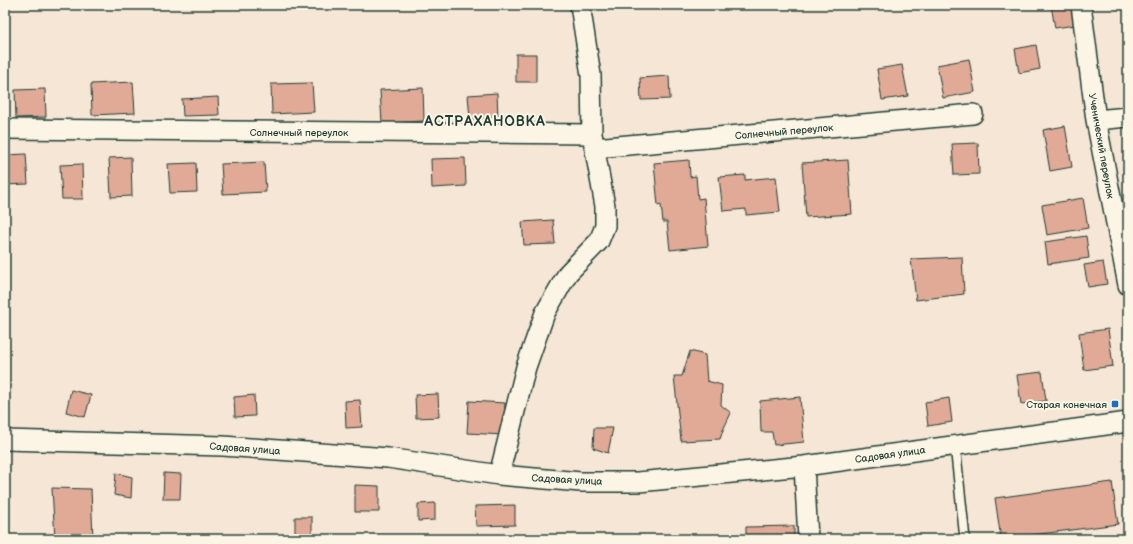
<svg xmlns="http://www.w3.org/2000/svg" width="1133" height="544" viewBox="0 0 1133 544" font-family="'Balsamiq Sans',sans-serif">
<style>
.building{fill:#e0aa96;stroke:#1f3d34}
.lines{fill:none;stroke-linecap:round;stroke-linejoin:round}
.service-casing{stroke:#1f3d34;stroke-width:12}
.minor-casing{stroke:#1f3d34;stroke-width:22}
.service{stroke:#fcf5e5;stroke-width:9}
.minor{stroke:#fcf5e5;stroke-width:19}
.poi-dot{fill:#1f6fb2;stroke:#fcf5e5;stroke-width:1.5}
.labels{text-anchor:middle;stroke-width:4;stroke-linejoin:round;paint-order:stroke}
.street-label{font-size:10px;fill:#1f3d34;stroke:#fcf5e5}
.poi-label{font-size:10px;fill:#1f3d34;stroke:#fcf5e5;text-anchor:end}
.district-label{font-size:14px;font-weight:bold;letter-spacing:1px;fill:#1f3d34;stroke:#fcf5e5}
</style>
<rect width="100%" height="100%" fill="#f6e6d5"/>
<filter id="ink" filterUnits="userSpaceOnUse"><feTurbulence type="fractalNoise" baseFrequency=".025" numOctaves="2"/><feDisplacementMap in="SourceGraphic" scale="8" xChannelSelector="R" yChannelSelector="G"/><feConvolveMatrix kernelMatrix="1 2 1 2 8 2 1 2 1" color-interpolation-filters="sRGB"/></filter>
<g filter="url(#ink)">
<path class="building" d="M1051,5H1072L1075,25L1055,28Z
M1036,45L1040,69L1019,73L1015,49Z
M516,54H536V82H516Z
M969,59L975,92L943,98L937,65Z
M902,65L908,96L882,100L877,69Z
M669,76L670,99L641,100L640,78Z
M133,82L135,113L92,115L91,84Z
M312,83L314,112L272,114L271,84Z
M423,88L424,121L382,123L380,90Z
M45,89L46,117L16,118L15,90Z
M497,93L498,117L470,119L468,95Z
M218,97L219,115L183,116L182,99Z
M1065,126L1072,167L1050,171L1043,130Z
M978,143L979,174L954,175L952,144Z
M26,154L28,184L5,185V155Z
M131,157L132,196L111,197L109,158Z
M465,158L466,186L432,188L431,159Z
M689,160L690,177L696,176L698,199L704,198L708,246L670,250L667,222H663L661,205L658,206L654,163Z
M848,160L852,214L806,217L802,163Z
M264,162L266,192L223,194L221,164Z
M196,163L197,192L170,193L168,164Z
M82,164L83,199H62L60,165Z
M745,175V180L776,177L780,212L746,215V209L723,211L719,177Z
M1083,198L1088,228L1047,235L1042,205Z
M553,220L555,244L524,245L522,222Z
M1086,236L1089,258L1048,264L1045,242Z
M962,257L964,294L916,300L911,259Z
M1103,262L1107,284L1088,287L1084,265Z
M1108,329L1113,366L1084,370L1079,333Z
M690,351L705,355L707,381L722,385L721,405L731,413L723,430L720,439L681,441L674,376H682Z
M1042,372L1046,401L1021,404L1017,375Z
M71,390L91,395L85,417L66,412Z
M438,394L439,417L416,418L415,395Z
M254,395L255,416L235,417L234,397Z
M800,397L804,442L774,445L772,432H761L760,401Z
M949,398L952,422L928,426L925,402Z
M360,400L362,427L346,428L345,401Z
M469,401L505,403L504,435L467,433Z
M594,428H613L608,453L593,448Z
M116,473L132,477L131,498L114,495Z
M164,473L181,474L180,499H163Z
M1112,482L1118,524L1001,539L995,498Z
M355,485L379,486V512H355Z
M52,488L91,489L93,539H55Z
M435,503V520L418,521V504Z
M515,505V525L476,526L475,506Z
M295,517H312V535L295,534Z
M794,526V539H746V527Z"/>
<g class="lines">
<defs>
<path id="service" d="M955,445L965,539"/>
<path id="minor" d="M1081,5L1096,120L1128,285
M1096,120L1128,117
M5,129L592,134
M595,148L973,114
M5,440L223,446L388,458L499,475L581,482H638L804,466L1128,422
M804,466L808,539
M499,475L526,367L545,313L568,273L599,241L605,226V206L592,134L591,75L580,5"/>
</defs>
<use href="#service" class="service-casing"/>
<use href="#minor" class="minor-casing"/>
<use href="#service" class="service"/>
<use href="#minor" class="minor"/>
</g>
</g>
<rect class="poi-dot" x="1111" y="400" width="8" height="8" rx="2"/>
<g class="labels">
<g class="street-label">
<text transform="translate(784 131) rotate(-5)" y="4">Солнечный переулок</text>
<text x="299" y="136">Солнечный переулок</text>
<text transform="translate(1102 146) rotate(80)" y="4">Ученический переулок</text>
<text transform="translate(245 448) rotate(4)" y="4">Садовая улица</text>
<text transform="translate(890 454) rotate(-8)" y="4">Садовая улица</text>
<text transform="translate(567 479) rotate(3)" y="4">Садовая улица</text>
</g>
<g class="poi-label">
<text x="1107" y="408">Старая конечная</text>
</g>
<g class="district-label">
<text x="485" y="126">АСТРАХАНОВКА</text>
</g>
</g>
<rect width="1133" height="544" fill="none" stroke="#fcf5e5" stroke-width="20"/>
<rect x="10" y="10" width="1113" height="524" fill="none" stroke="#1f3d34" stroke-width="1.5" filter="url(#ink)"/>
</svg>
